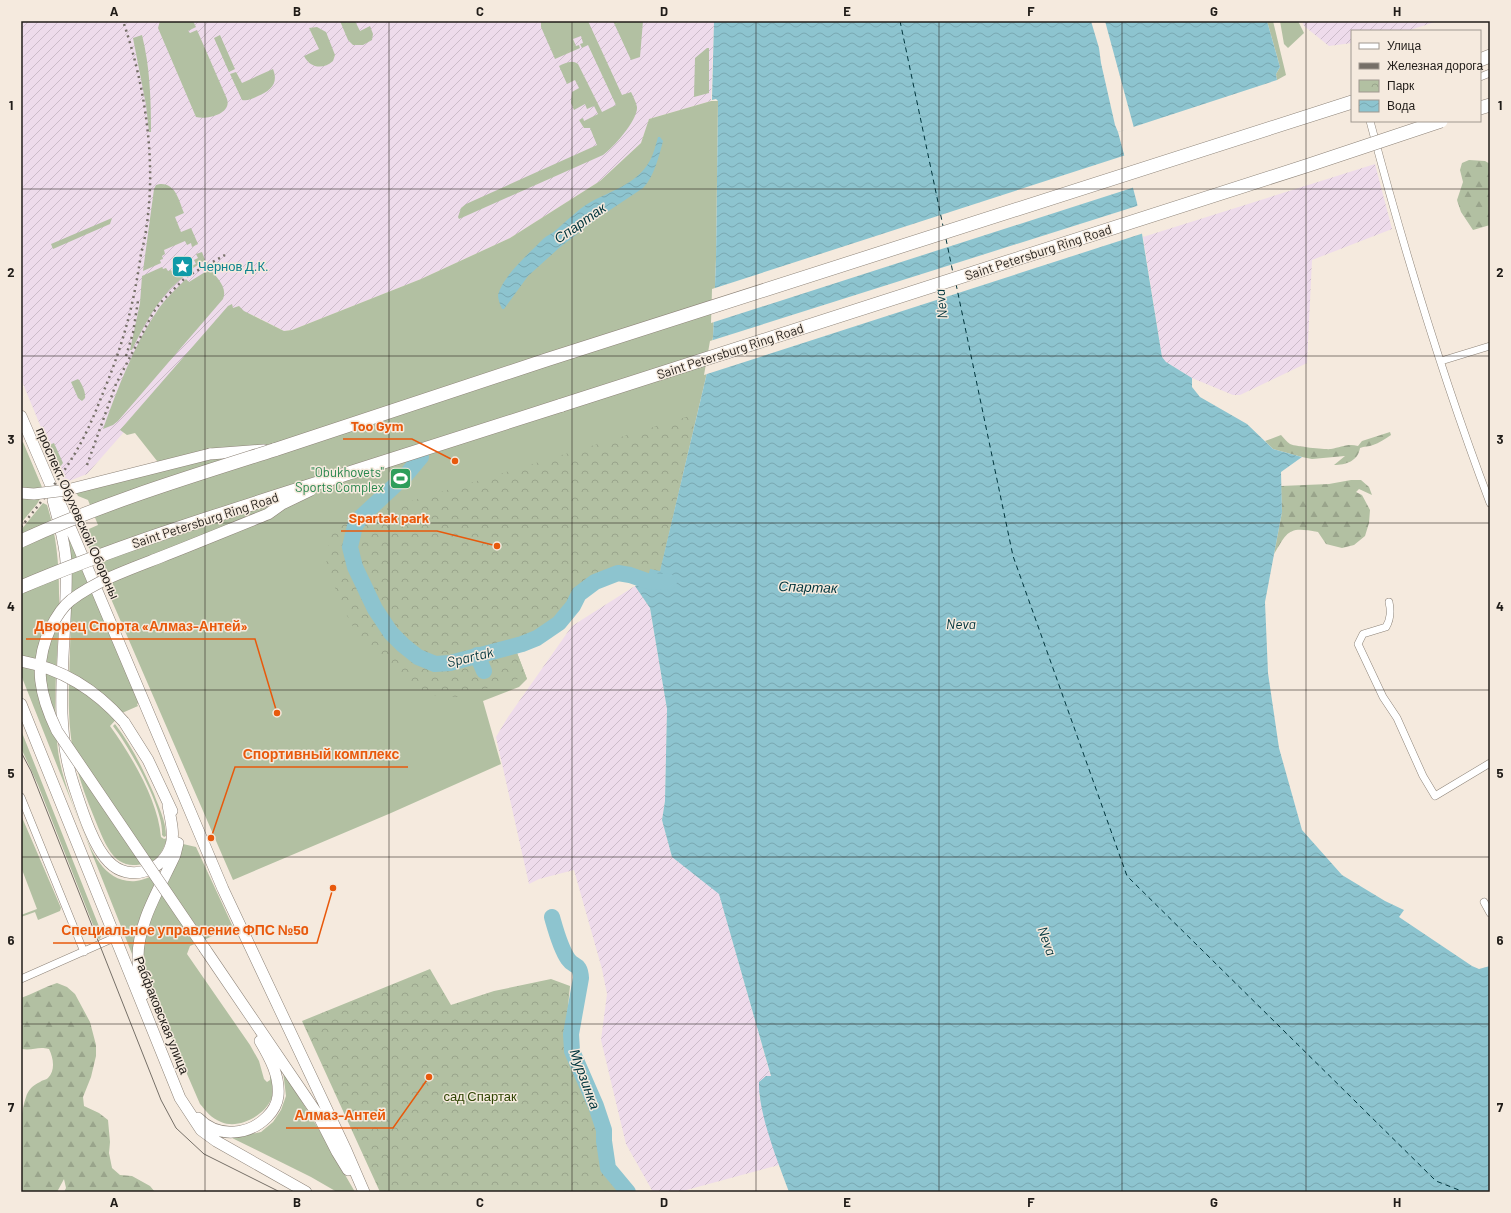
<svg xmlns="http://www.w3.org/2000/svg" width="1511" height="1213" viewBox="0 0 1511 1213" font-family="Barlow,sans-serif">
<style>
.industrial{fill:url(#industrial-furrows)}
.green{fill:#b2c0a2}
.forest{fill:url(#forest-firs)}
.park{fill:url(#park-crowns)}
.water{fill:url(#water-waves)}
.pier{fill:#f5eade}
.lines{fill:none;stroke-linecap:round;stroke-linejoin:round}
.river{stroke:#8dc4cf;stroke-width:16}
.ferry{stroke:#00353d;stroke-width:1;stroke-dasharray:5 4;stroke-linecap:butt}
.street-casing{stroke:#8d8378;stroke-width:8}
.primary-casing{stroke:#8d8378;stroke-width:12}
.highway-casing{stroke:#8d8378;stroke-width:14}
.street{stroke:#fff;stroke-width:7}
.primary{stroke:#fff;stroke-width:11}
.highway{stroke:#fff;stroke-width:13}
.tram{stroke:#756f67;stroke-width:1}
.rail{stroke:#756f67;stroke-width:2.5;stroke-dasharray:2 4;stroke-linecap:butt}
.primary-bridge-casing{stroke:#8d8378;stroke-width:12;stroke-linecap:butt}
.highway-bridge-casing{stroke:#8d8378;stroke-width:14;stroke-linecap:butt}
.primary-bridge{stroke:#fff;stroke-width:11}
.highway-bridge{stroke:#fff;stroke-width:13}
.grid{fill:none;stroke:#201c18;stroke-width:1;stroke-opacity:0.55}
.labels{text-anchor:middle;stroke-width:3;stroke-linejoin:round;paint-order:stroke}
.street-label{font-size:13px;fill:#201c18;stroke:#f5eade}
.culture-label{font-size:13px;fill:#0d838f;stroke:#f5eade;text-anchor:start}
.leisure-label{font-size:13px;fill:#27864d;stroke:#f5eade;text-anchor:end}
.park-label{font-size:13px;fill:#2f4403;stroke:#f5eade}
.water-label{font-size:14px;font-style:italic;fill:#00353d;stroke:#f5eade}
.leader{fill:none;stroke:#e8590c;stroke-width:1.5}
.callout-dot{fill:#e8590c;stroke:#f5eade;stroke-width:1.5}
.callout-label{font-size:14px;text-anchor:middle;font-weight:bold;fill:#e8590c;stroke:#f5eade;stroke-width:3;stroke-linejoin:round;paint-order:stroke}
.neatline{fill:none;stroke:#201c18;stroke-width:1.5}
.grid-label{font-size:13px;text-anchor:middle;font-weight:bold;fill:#201c18}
</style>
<defs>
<pattern id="industrial-furrows" width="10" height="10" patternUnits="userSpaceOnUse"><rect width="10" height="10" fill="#eedbeb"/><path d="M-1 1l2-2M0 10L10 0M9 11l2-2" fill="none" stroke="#ccbbc9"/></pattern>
<pattern id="forest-firs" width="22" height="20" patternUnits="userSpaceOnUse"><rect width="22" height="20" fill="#b2c0a2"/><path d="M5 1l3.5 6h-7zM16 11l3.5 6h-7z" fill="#99a48b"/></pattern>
<pattern id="park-crowns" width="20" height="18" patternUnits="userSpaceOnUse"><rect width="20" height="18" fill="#b2c0a2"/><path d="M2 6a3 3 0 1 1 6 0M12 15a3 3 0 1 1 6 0" fill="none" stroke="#99a48b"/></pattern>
<pattern id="water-waves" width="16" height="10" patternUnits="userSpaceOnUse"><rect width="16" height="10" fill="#8dc4cf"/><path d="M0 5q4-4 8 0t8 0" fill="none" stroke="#79a8b1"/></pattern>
</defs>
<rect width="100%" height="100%" fill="#f5eade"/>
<path class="industrial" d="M21,21H714L711,101L649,119L641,143L600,181L510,238L421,279L292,330L284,331L255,316L233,308L87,474L64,483L21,379Z
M1302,21H1438L1407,31H1352V43L1329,46L1304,26Z
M1375,164L1392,229L1312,260L1307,363L1240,395H1233L1192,378L1166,362L1162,357L1143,237Z
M635,586L650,608L667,709L665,801L662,820L672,857L719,893L771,1077L759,1095L779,1165L679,1192H653L626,1144L601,1040L607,994L602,969L574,870L539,879L529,884L496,737L508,717L572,626Z"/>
<path class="green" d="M160,21H193L196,27L188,31L190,33L197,30L227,99C232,114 207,120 196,117L158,28Z
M340,21H355L360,31L370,26L373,34L372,40L363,45H353L348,40Z
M541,21H588L622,95L631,92C633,96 636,102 637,107C638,120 613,148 603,155L459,219L458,217L461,208L466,204L597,145L590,128H584L579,120L583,118L584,121L598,114L594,106L587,109L585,104L574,110L571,103L572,92L579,88L575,80L567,84L559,66C565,63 572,59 578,64L602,112L616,105L588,45L582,48L580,44L583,43L581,36L573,39L576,46L579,45L580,48L555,59L541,27Z
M613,21H643L640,57L631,60Z
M1267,21H1273L1286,75L1277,80L1276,74L1280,67Z
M1280,21H1298L1304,33L1288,48L1284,44Z
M317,27L326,32L335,55L333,61C323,70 310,68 304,56L319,49L309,28Z
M142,35C150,67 151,99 151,132H149L146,105L133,38Z
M220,35L235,69L229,72L214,38Z
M707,48H709V93L694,97L695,58Z
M273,69C279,84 270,91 258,96C252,99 248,101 242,100L230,74L236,72L242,83Z
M711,101H718L716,259L713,337L706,377L660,572L648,578L634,577H621L605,582L590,592L551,628L542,635L514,645L527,679L519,687L483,701L501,764L391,813L233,880L82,532L98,525L88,500L78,496L76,492L161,466L135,433L127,435L120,430L228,306L232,304L233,308L239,306L244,311L284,331L292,330L421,279L510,238L600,181L641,143L649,119Z
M160,184C176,183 179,201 184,213L175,217L181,232L191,228L198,244L192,247L191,243L187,245L185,241L164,250L165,254L162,256L163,259L160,260L161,263L143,271L154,189L156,185Z
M112,218L110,224L53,249L51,244Z
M202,252L205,260L183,275L184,276C178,282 171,287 166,294C151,311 142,330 132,350H130L140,303L142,276L162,267L163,269L166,268L168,271L171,270L173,273L196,264L194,260L198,258L196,254Z
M210,269C216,277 228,287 223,299L118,421L113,425L103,429C118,387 134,345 159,308C167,297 177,288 186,279L189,282Z
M78,379C82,383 86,393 85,398L82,401L78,398L71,382Z
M23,442L44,492L37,504L21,523V443Z
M54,443L63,463L57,471L48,449L49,445Z
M43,503L47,505C56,533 59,562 59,592C60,641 52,691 57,741C59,771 71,800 82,828C91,851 105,884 136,881C144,880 152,876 159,873L137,926L132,954L21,675V530Z
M66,532L139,703L137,704L138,706L122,713L110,726C131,755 158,800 161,837L164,839L167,838C162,857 153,865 133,865C113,865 105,843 98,827C92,812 85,796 80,779C70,748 68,716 69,683C70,651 71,619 71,586C71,568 73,550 66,532Z
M115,724C132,746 143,769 154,794C159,808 166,821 166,836L164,837L162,835C164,808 130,748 113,726Z
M21,730L100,929L102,935L99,940L38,785L21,748Z
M21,815L61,908L60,911L38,920L35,912L21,917V915L37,909L21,867Z
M183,844L196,847L233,927L190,946L187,954L250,1045L259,1061L264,1079L267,1082L270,1080L271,1071C272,1079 275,1089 272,1097C266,1115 239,1130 221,1122C211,1118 206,1111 200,1104L152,993C148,980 143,967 143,953C144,914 173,881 183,844Z
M283,1071L312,1118L355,1192H337L311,1177L232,1138L261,1132L273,1122L281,1110L286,1096Z"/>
<path class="forest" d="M1469,160L1485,161L1490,164V225L1473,230L1461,212L1457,200L1463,182L1460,170L1462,163Z
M1390,432L1391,435C1385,439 1379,443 1373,445C1369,447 1364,446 1360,448C1358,461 1346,465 1334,465L1345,456L1312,459L1302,457L1273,449L1265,441L1281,435C1284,438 1287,442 1290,444C1293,446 1326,450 1331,449C1341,447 1348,443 1358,446L1362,441Z
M1351,480H1361L1369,487L1372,495L1359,489L1356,492L1362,495L1370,510L1369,523L1365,536L1354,545L1342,548L1326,544L1318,532C1288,526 1288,531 1274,554L1282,512L1281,486L1329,484Z
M57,983L67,987L75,994L90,1022L96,1045V1056L91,1077L83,1097L84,1106L99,1113L108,1120L110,1142L109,1153L112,1168L120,1175L132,1176L150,1186L155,1192H64L66,1188L64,1179L57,1192H21C21,1165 17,1122 26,1097C28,1090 33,1085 40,1082C42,1080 46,1080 48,1078C56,1070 53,1057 49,1049C37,1046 34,1051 21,1049V998C33,994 44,987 57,983Z"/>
<path class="park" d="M696,414L660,572L648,578L634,577H621L605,582L590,592L551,628L542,635L514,645L527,679H518L502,686L482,689L478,692L459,697L437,696L428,694L383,663L360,640L343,608L332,580L326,560L331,531L336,524Z
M430,969L451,1005L494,991L551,979L570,986L565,1038L566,1049L573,1069L584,1089L601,1129L600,1144L602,1161L606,1172L624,1192H380L302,1021Z"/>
<path class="water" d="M714,21H1267L1280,67L1276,74L1277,80L1118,132L1137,203L1162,357L1166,362L1192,378V387L1200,397L1247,424L1273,449L1302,457L1281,472L1282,512L1265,602L1268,673L1279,748L1302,830L1342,875L1385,901L1404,910L1399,917L1472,966L1479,969L1490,966V1192H789C778,1162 758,1113 759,1082L766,1076H771L719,894L672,857L662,820L665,801L667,709L650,608L635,586L647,581L650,569L660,571L706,377L713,337L716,259L718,101L716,99L712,100Z
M658,137H660L663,141C659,156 654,177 643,188L595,220L559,248L528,276L504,309H502C500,304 498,300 498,295C503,275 530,253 543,239C547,235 552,234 556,230C567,221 576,211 589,203C608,192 631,186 645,168C652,160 655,148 658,137Z"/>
<path class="pier" d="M1091,21H1105L1134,128L1118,132L1115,125L1101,63L1099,48Z
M1126,155L1135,187L711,323L712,289Z
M1140,205L1144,233L704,375L710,341Z"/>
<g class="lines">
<path class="river" d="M421,457L406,475L361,517L355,526L350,547L355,567L375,609L391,633L403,645L418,657L435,664L450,663L522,644L537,638L559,623L573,606L579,594L595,582L618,573L630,575L647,581L669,582
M477,655L484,671
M552,917C556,931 560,947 568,959C574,968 580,962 581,978L571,1034L572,1051L596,1106L604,1130V1141L608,1168L628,1192"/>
<path class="ferry" d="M900,21L943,226
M946,239L953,273
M956,284L1013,556L1127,876L1436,1181L1464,1192"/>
<defs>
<path id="street" d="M1480,77L1490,73
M1370,121C1404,250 1443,379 1490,503
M1441,361L1490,346
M1389,602C1391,611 1391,618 1386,627L1363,634L1358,644L1383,697L1397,718L1423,776L1435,796L1490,763
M21,797L84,952
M1484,902L1490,913
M21,979L116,937"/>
<path id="primary" d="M21,416L52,488L62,508L223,889L345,1148L364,1192
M210,454L264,450
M53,500C58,520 65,541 66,562C69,635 50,715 74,786C81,807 93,847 109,862C129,883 164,871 171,845C175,833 170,817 168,805
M21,704L180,1098L201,1130L216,1141L306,1192
M124,722L148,760L172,811
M205,949L318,1115L337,1152L348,1170
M144,994C142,983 138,971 138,960C137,923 160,888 175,855L178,843
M198,1118C217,1138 248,1136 267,1117C273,1111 277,1105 278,1096C280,1076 270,1058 260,1041"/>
<path id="highway" d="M1480,60L1490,56
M1480,108L1490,105
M274,450L546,360L1352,102
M346,474L562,405"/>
</defs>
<use href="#street" class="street-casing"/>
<use href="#primary" class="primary-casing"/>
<use href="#highway" class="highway-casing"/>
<use href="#street" class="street"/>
<use href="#primary" class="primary"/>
<use href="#highway" class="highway"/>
<path class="tram" d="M21,752L31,771L161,1100L176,1128L204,1154L280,1192"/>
<path class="rail" d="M126,356L133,333L138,301
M87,465L116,384L153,313L161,302L186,277L225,255
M21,527C41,502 62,477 78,448C89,429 97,408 105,388C124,341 134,303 141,254C143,246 145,238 146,230C157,162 145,85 123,21"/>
<defs>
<path id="primary-bridge" d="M21,493L34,494L67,490L210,454
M21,661C63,669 97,691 124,722
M205,949L57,731C40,696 33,666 50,629C55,619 62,607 71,600C98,580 130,569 161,557C197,543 233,528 268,514L282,504L311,490"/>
<path id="highway-bridge" d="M562,405L1309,165L1441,121
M21,541C103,503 189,477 274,450
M21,587C127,542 237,509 346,474"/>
</defs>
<use href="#primary-bridge" class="primary-bridge-casing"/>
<use href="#highway-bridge" class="highway-bridge-casing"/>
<use href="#primary-bridge" class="primary-bridge"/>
<use href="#highway-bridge" class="highway-bridge"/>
</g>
<path class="grid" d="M205,21V1192M389,21V1192M572,21V1192M756,21V1192M939,21V1192M1122,21V1192M1306,21V1192M21,189H1490M21,356H1490M21,523H1490M21,690H1490M21,857H1490M21,1024H1490"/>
<defs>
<symbol id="sight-square" viewBox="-11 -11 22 22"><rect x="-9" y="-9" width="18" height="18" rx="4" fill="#0f9aa8" stroke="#f5eade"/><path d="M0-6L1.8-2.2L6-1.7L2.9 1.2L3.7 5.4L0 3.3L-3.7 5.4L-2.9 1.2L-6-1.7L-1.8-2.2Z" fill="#fff"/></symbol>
<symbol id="stadium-square" viewBox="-11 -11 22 22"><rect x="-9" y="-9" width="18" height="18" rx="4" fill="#2e9e5b" stroke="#f5eade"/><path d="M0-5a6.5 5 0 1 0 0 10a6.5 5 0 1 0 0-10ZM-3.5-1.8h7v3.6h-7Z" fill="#fff"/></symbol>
</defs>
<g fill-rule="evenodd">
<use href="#sight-square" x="170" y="254" width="25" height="25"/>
<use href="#stadium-square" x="388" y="466" width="25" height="25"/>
</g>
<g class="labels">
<g class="street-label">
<text transform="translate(1038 252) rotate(-18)" y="5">Saint Petersburg Ring Road</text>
<text transform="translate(730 351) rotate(-18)" y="5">Saint Petersburg Ring Road</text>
<text transform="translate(78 513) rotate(66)" y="5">проспект Обуховской Обороны</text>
<text transform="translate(205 520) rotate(-18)" y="5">Saint Petersburg Ring Road</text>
<text transform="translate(162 1015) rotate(68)" y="5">Рабфаковская улица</text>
</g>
<g class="culture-label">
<text x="198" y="271">Чернов Д.К.</text>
</g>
<g class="leisure-label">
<text x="384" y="477">"Obukhovets"<tspan x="384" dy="15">Sports Complex</tspan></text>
</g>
<g class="park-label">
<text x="480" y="1101">сад Спартак</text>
</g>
<g class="water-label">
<text transform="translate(580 223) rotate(-35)" y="5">Спартак</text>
<text transform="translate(941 304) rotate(-96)" y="5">Neva</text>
<text transform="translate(808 587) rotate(2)" y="5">Спартак</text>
<text x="961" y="629">Neva</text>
<text transform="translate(470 657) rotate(-13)" y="5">Spartak</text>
<text transform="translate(1047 941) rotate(70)" y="5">Neva</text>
<text transform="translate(585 1079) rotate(70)" y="5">Мурзинка</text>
</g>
</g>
<path class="leader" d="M455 461L412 439H343M497 546L437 531H341M277 713L255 639H26M211 838L235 767H408M333 888L317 943H53M429 1077L393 1128H286"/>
<g class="callout-dot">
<circle cx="455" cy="461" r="4"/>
<circle cx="497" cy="546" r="4"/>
<circle cx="277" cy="713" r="4"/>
<circle cx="211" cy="838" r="4"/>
<circle cx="333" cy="888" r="4"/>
<circle cx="429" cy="1077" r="4"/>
</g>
<g class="callout-label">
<text x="377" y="431">Too Gym</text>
<text x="389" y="523">Spartak park</text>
<text x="141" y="631">Дворец Спорта «Алмаз-Антей»</text>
<text x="321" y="759">Спортивный комплекс</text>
<text x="185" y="935">Специальное управление ФПС №50</text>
<text x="340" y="1120">Алмаз-Антей</text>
</g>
<rect width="1511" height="1213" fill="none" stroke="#f5eade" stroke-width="44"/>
<rect x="1351" y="30" width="130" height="92" fill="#f5eade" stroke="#a0988f"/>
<rect x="1359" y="43" width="20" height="6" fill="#ffffff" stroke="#a0988f"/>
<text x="1387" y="50" font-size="12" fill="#201c18">Улица</text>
<rect x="1359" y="63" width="20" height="6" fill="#756f67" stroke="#a0988f"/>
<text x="1387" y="70" font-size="12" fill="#201c18">Железная дорога</text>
<rect x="1359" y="80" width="20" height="12" fill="url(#park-crowns)" stroke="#a0988f"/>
<text x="1387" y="90" font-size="12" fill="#201c18">Парк</text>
<rect x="1359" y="100" width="20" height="12" fill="url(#water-waves)" stroke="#a0988f"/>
<text x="1387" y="110" font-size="12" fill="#201c18">Вода</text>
<rect x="22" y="22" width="1467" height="1169" class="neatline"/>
<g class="grid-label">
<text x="114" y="16">A</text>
<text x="297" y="16">B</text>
<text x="480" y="16">C</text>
<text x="664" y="16">D</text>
<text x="847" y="16">E</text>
<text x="1031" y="16">F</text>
<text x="1214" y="16">G</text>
<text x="1397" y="16">H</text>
<text x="11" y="110">1</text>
<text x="1500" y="110">1</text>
<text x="11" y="277">2</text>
<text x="1500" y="277">2</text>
<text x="11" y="444">3</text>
<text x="1500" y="444">3</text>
<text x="11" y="611">4</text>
<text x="1500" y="611">4</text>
<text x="11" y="778">5</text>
<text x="1500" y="778">5</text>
<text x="11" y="945">6</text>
<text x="1500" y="945">6</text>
<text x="11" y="1112">7</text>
<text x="1500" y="1112">7</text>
<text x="114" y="1207">A</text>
<text x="297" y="1207">B</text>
<text x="480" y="1207">C</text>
<text x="664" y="1207">D</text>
<text x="847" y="1207">E</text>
<text x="1031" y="1207">F</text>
<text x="1214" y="1207">G</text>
<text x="1397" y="1207">H</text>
</g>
</svg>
